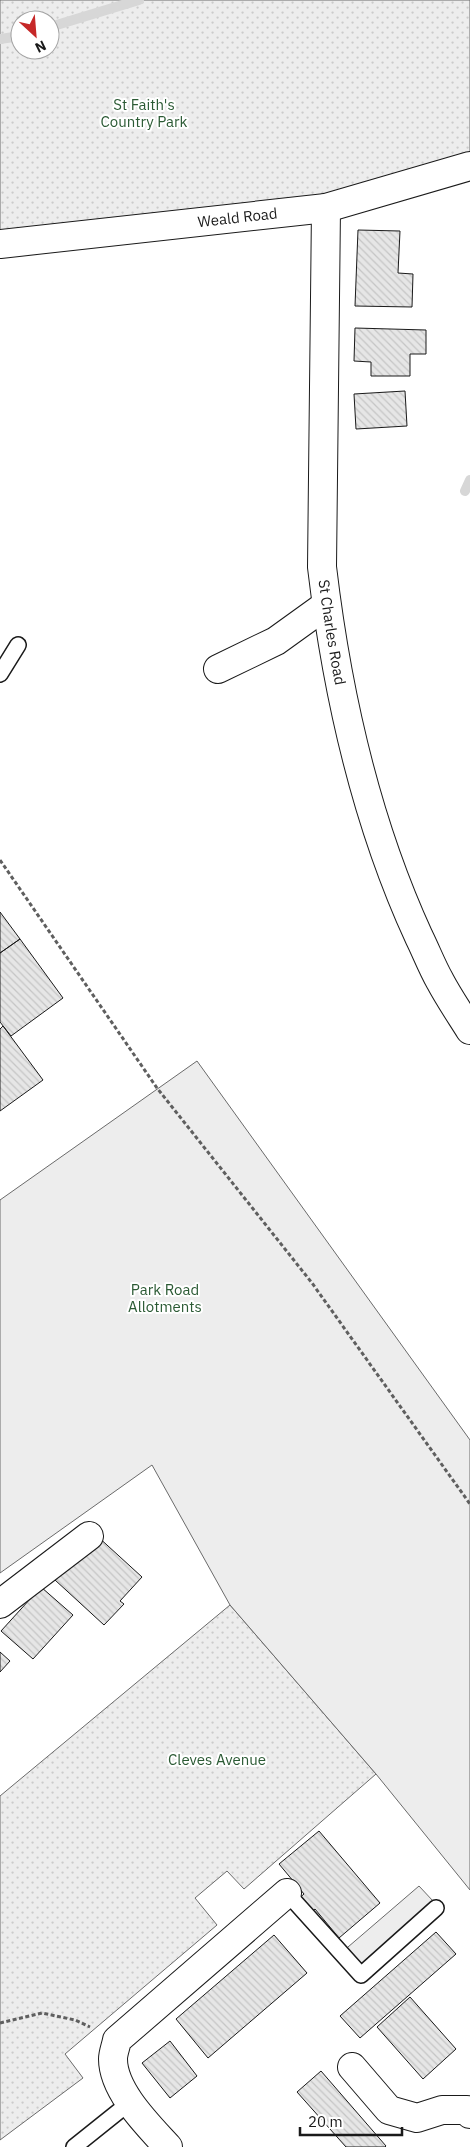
<svg xmlns="http://www.w3.org/2000/svg" width="470" height="2147" viewBox="0 0 470 2147" font-family="'IBM Plex Sans',sans-serif">
<style>
.park{fill:url(#park-dots);stroke:#6a6a6a;fill-rule:evenodd}
.built{fill:#ededed;stroke:#6a6a6a}
.lines{fill:none;stroke-linecap:round;stroke-linejoin:round}
.stream{stroke:#d7d7d7;stroke-width:10}
.building{fill:url(#building-back-hatch);stroke:#1a1a1a}
.service-casing{stroke:#1a1a1a;stroke-width:18}
.minor-casing{stroke:#1a1a1a;stroke-width:30}
.tertiary-casing{stroke:#1a1a1a;stroke-width:30}
.path{stroke:#5f5f5f;stroke-width:3;stroke-dasharray:4 2.5;stroke-linecap:butt}
.service{stroke:#fff;stroke-width:15}
.minor{stroke:#fff;stroke-width:28}
.tertiary{stroke:#fff;stroke-width:28}
.labels{text-anchor:middle;stroke-width:4;stroke-linejoin:round;paint-order:stroke}
.park-label{font-size:15px;fill:#2b5a34;stroke:#fff}
.street-label{font-size:15px;fill:#1a1a1a;stroke:#fff}
</style>
<defs>
<pattern id="park-dots" width="8" height="8" patternUnits="userSpaceOnUse" patternTransform="scale(1.25)"><rect width="8" height="8" fill="#ededed"/><path d="M2 2h.1M6 6h.1" fill="none" stroke="#cbcbcb" stroke-width="1.8" stroke-linecap="round"/></pattern>
<pattern id="building-back-hatch" width="6" height="6" patternUnits="userSpaceOnUse" patternTransform="scale(1.25)"><rect width="6" height="6" fill="#e6e6e6"/><path d="M-1 5l2 2M0 0l6 6M5-1l2 2" fill="none" stroke="#c5c5c5"/></pattern>
</defs>
<rect width="100%" height="100%" fill="#fff"/>
<path class="park" d="M0,0H470V166L326,208L0,244ZM20,20H50V50H20Z
M230,1605L376,1774L244,1889L227,1871L195,1898L217,1925L65,2054L83,2078L0,2140V1796Z"/>
<path class="built" d="M197,1061L470,1440V1890L376,1774L230,1605L152,1465L0,1573V1200Z
M419,1886L433,1901L356,1969L341,1953Z"/>
<g class="lines">
<path class="stream" d="M50,27L139,0
M0,39L20,36
M465,491L470,480"/>
</g>
<path class="building" d="M358,230L400,231L398,273L413,274L412,307L355,306Z
M355,328L426,330V354H410V376H371V362L354,361Z
M405,391L407,426L356,429L354,394Z
M0,912L20,939L0,953Z
M20,939L63,998L11,1036L0,1022V953Z
M3,1026L43,1080L0,1111V1029Z
M96,1535L142,1577L120,1601L124,1604L104,1625L55,1580Z
M41,1587L73,1615L33,1659L1,1631Z
M0,1652L10,1661L0,1672Z
M319,1831L380,1903L339,1938L315,1909L309,1914L297,1900L304,1894L279,1864Z
M436,1932L456,1954L360,2038L340,2016Z
M274,1935L307,1973L208,2058L176,2019Z
M410,1997L456,2049L423,2079L377,2027Z
M170,2041L197,2076L170,2098L142,2063Z
M321,2071L386,2146L385,2147H346L297,2092Z"/>
<g class="lines">
<defs>
<path id="service" d="M0,674L18,645
M287,1893L361,1975L436,1908
M74,2147L129,2103"/>
<g id="minor">
<path id="s1" d="M326,208L322,567C337,693 366,822 419,937C426,951 432,967 440,981C449,998 460,1014 470,1030"/>
<path d="M218,669L276,641L326,605"/>
<path d="M0,1604L89,1536"/>
<path d="M352,2067L389,2110L417,2118L442,2110H467L470,2114"/>
<path d="M168,2147C148,2125 113,2091 113,2059C113,2053 116,2046 117,2040L287,1893"/>
</g>
<g id="tertiary">
<path id="s2" d="M0,244L326,208L470,166"/>
</g>
</defs>
<use href="#service" class="service-casing"/>
<use href="#minor" class="minor-casing"/>
<use href="#tertiary" class="tertiary-casing"/>
<path class="path" d="M0,860L157,1088L312,1283L470,1504
M0,2023L42,2013L75,2020L90,2027"/>
<use href="#service" class="service"/>
<use href="#minor" class="minor"/>
<use href="#tertiary" class="tertiary"/>
</g>
<g class="labels">
<g class="park-label">
<text x="144" y="110">St Faith's<tspan x="144" dy="17">Country Park</tspan></text>
<text x="165" y="1295">Park Road<tspan x="165" dy="17">Allotments</tspan></text>
<text x="217" y="1765">Cleves Avenue</text>
</g>
<g class="street-label">
<text dy="5" stroke="none"><textPath href="#s2" startOffset="239">Weald Road</textPath></text>
<text dy="5" stroke="none"><textPath href="#s1" startOffset="425">St Charles Road</textPath></text>
</g>
</g>
<g transform="translate(35 35) rotate(154)"><circle r="24" fill="#ffffff" stroke="#a3a3a3"/>
<path d="M0-4L9 19L0 12L-9 19Z" fill="#c62828"/>
<text y="-8" font-size="14" font-weight="bold" text-anchor="middle" fill="#1a1a1a">N</text>
</g>
<path d="M300 2127v8h102v-8" fill="none" stroke="#1a1a1a" stroke-width="2.5"/>
<text x="308" y="2127" font-size="15" fill="#1a1a1a" stroke="#ffffff" stroke-width="4" paint-order="stroke">20 m</text>
</svg>
